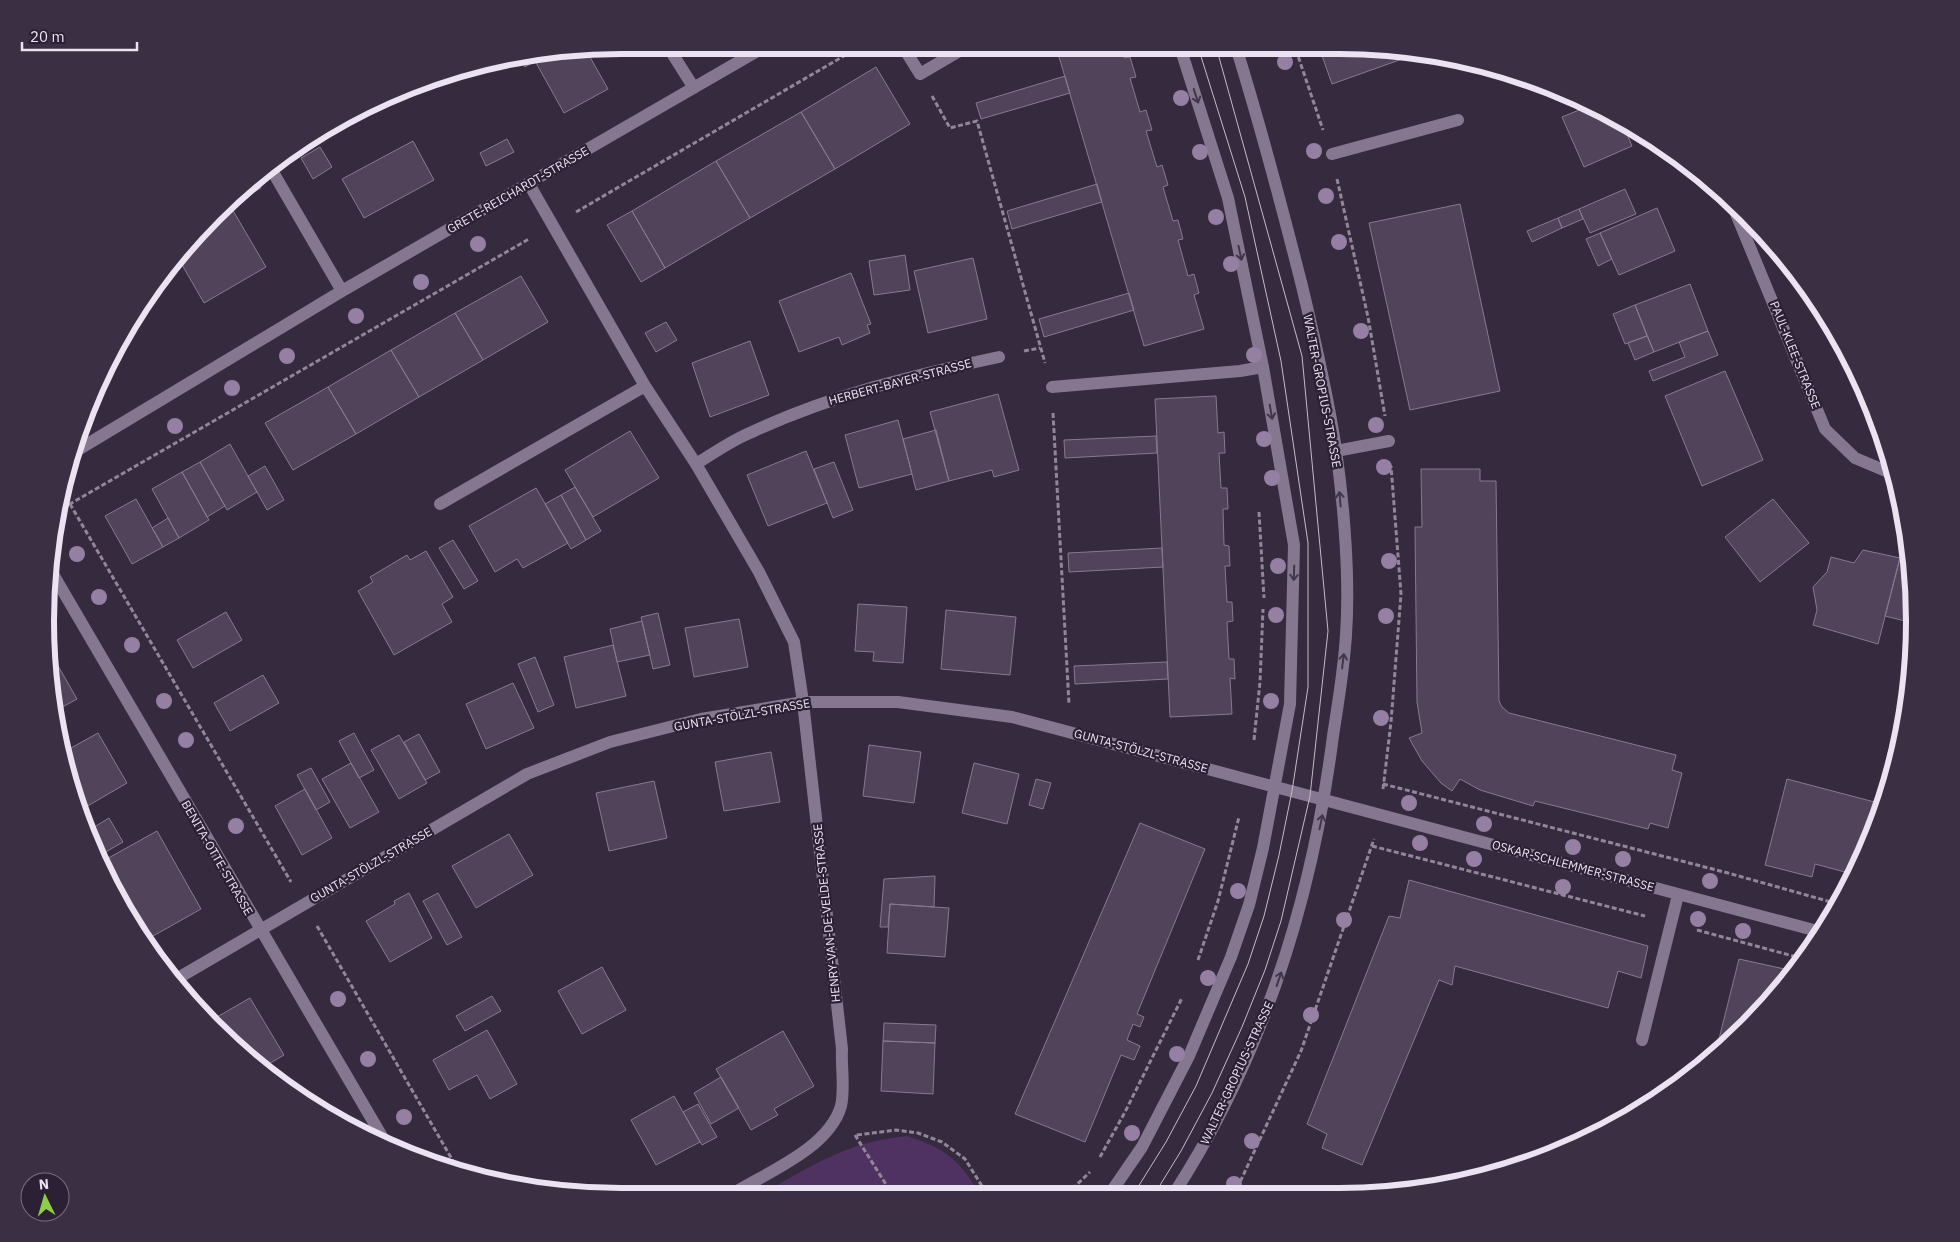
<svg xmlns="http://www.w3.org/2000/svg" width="1960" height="1242" viewBox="0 0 1960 1242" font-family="'IBM Plex Sans',sans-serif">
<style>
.green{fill:#4f3261}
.building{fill:#51445a;stroke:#877991}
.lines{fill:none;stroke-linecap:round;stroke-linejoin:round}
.path{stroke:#918798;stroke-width:3;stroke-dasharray:5 2.5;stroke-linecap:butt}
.minor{stroke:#867790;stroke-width:12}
.tram{stroke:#c4bbca;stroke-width:1}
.tree{fill:#9580a3}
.oneway{stroke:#42364b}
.labels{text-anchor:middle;stroke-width:4.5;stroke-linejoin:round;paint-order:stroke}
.street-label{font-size:12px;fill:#ebe3f1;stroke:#2c2034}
.rim{fill:none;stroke:#ebe3f1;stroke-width:6}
</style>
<rect width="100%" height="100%" fill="#362a3e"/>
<path class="green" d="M907,1136C944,1148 960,1159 979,1194L764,1193C812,1165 850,1141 907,1136Z"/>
<path class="building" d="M546,50H554L525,67L519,56Z
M554,50H586L608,89L564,113L535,61Z
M1057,50H1122L1124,58L1130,57L1136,77L1130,78L1140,112L1146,110L1152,130L1146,131L1157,167L1162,165L1168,185L1163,187L1173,221L1178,220L1183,239L1178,240L1188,276L1194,274L1199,293L1194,295L1204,329L1144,346Z
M1320,50H1414L1419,53L1332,84Z
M876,67L910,124L835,169L801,112Z
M1065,76L1070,93L981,119L976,103Z
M1589,106L1623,125L1632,146L1584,167L1562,117Z
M801,112L835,169L750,218L716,161Z
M507,139L514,152L486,166L480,153Z
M413,141L434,180L364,218L342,179Z
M320,147L332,167L313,179L301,158Z
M716,161L750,218L665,268L632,211Z
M256,179L261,188L230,206L228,202Z
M1097,184L1102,202L1012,229L1007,211Z
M1625,189L1636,214L1590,233L1579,209Z
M228,202L266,267L204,303L177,256L214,214Z
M1460,204L1500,391L1410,410L1369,223Z
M1657,208L1675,251L1619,275L1600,233Z
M1579,209L1583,219L1562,228L1558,218Z
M632,211L665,268L641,282L607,225Z
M1558,218L1562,228L1532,242L1527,231Z
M1600,233L1612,259L1598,266L1586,239Z
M905,255L910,290L874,295L869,261Z
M973,258L987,319L928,333L914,271Z
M851,273L871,324L867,325L870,333L842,345L839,337L799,352L779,301Z
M521,276L548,322L483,360L455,313Z
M1690,284L1708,331L1654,352L1635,305Z
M1129,293L1134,310L1044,337L1039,319Z
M1817,304L1825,316L1822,317Z
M1635,305L1647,336L1625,344L1613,314Z
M455,313L483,360L419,397L391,350Z
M666,322L677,340L656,352L645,333Z
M1708,331L1718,355L1653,381L1649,371L1685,357L1679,342Z
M1647,336L1654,352L1635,360L1628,343Z
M750,341L769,395L710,417L692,363Z
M391,350L419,397L356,434L328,387Z
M1725,371L1763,460L1702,486L1665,396Z
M328,387L356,434L293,470L265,423Z
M998,394L1019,470L994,477L992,470L949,481L930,412Z
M1216,396L1218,433L1224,432L1225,453H1219L1221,488H1227L1228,509H1223L1224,545L1229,546L1230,566H1225L1227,602H1232L1233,621L1227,622L1229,659H1234L1235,679L1230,678L1232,714L1170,717L1155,399Z
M898,420L912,474L859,488L845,435Z
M936,430L949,481L916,490L903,439Z
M630,431L659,478L593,517L565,470Z
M1156,436L1157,453L1065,458L1064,440Z
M230,444L257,492L227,510L200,462Z
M806,451L827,503L768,526L747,475Z
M200,462L225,506L207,517L182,472Z
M834,462L853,510L833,518L814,469Z
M265,466L284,500L267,510L248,476Z
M1421,469H1480V481H1496L1499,701L1502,707L1509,713L1676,755L1672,770L1682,773L1668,828L1650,823L1648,829L1535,801L1533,806L1480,790L1460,779L1452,791L1441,783L1422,761L1409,738L1422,733L1417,702L1415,527H1422Z
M182,472L209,520L179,538L152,489Z
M575,487L601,531L586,540L561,495Z
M536,488L568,543L523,568L517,559L495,572L469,526Z
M561,495L586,540L571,549L545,504Z
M136,499L163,547L132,564L105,516Z
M1773,499L1809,543L1760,582L1725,537Z
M168,518L179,538L163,547L152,528Z
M453,540L478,581L464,589L439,548Z
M1903,546L1910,548L1913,623L1885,616Z
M1162,548L1163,567L1069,572L1068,553Z
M1863,550L1900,558L1878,644L1813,625L1817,610L1813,587L1827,572L1831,557L1854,563Z
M426,551L453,597L442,604L452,622L394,655L358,591L373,582L370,577L407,555L410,560Z
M858,604L907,607L903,663L873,661L874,652L855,651Z
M946,610L1016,617L1010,675L941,669Z
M226,612L242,640L193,668L177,640Z
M658,613L670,665L653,669L641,617Z
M739,619L748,667L694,677L685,628Z
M642,621L650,655L617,662L610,629Z
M45,623L56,642L48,646Z
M613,645L626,696L576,708L564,657Z
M49,650L77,699L57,710Z
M535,657L554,705L538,712L518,664Z
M1167,662L1168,679L1075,684L1074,666Z
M263,675L279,703L230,731L214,703Z
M513,683L534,728L486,749L466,704Z
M98,733L127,783L79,811L65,770L62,753Z
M354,733L374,770L359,778L339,741Z
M419,734L440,772L425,780L404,742Z
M399,735L427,783L399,799L371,750Z
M869,745L921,752L914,803L863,796Z
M771,752L780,802L724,811L715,762Z
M351,763L379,812L350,828L322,779Z
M974,763L1019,774L1007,824L962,813Z
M311,768L330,802L316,810L297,775Z
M1036,779L1051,783L1043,809L1029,805Z
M1787,779L1882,804L1856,875L1815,864L1812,877L1765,865Z
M654,781L667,838L609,851L596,793Z
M305,789L332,838L302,855L275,806Z
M109,818L123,842L97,857L86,832Z
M1140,823L1205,849L1137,1014L1144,1017L1140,1027L1133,1024L1127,1040L1140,1046L1134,1060L1121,1055L1085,1142L1015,1114Z
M157,831L201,909L146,940L103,861Z
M509,834L533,875L476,908L452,866Z
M935,876L934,907L890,904L888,927H880L884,879Z
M1409,880L1648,946L1641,978L1618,971L1608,1008L1455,966L1452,985L1439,980L1362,1165L1322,1148L1327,1134L1307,1124L1389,916L1400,918Z
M409,893L432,938L390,962L366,921L395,904L394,901Z
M438,893L462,937L447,945L423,901Z
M890,904L949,908L945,957L887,953Z
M1739,959L1789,970L1787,981L1721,1052L1716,1051Z
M602,967L626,1010L582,1034L558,991Z
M492,996L501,1011L465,1031L456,1016Z
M250,998L284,1055L260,1069L210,1021Z
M884,1023L936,1025L935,1043L883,1041Z
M487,1030L517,1084L490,1099L477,1075L449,1090L433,1060Z
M783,1031L814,1086L774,1109L778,1115L751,1130L716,1069Z
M883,1041L935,1043L933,1094L881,1091Z
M721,1077L739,1108L711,1124L694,1093Z
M674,1096L700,1142L656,1165L631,1120Z
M698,1104L717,1137L702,1145L683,1112Z
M552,1183L558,1192L539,1190Z"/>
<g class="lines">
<path class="path" d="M1296,50L1323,130
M932,96L950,128L977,121L1045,363
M1337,179L1368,317L1385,416
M576,212L854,50
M1024,351L1040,348
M1053,413L1069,704
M70,504L291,882
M56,512L529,239
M1259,512L1264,598
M1254,740L1260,682L1263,609
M1383,784L1728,873L1838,904
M1383,789L1391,722L1401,594L1391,466
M1372,846L1645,916
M317,926L457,1168
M1697,930L1804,959
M1198,960L1218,901L1239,817
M855,1135L892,1194
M857,1135L896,1130L918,1133L942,1142L965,1159L987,1194
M1100,1157L1125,1112L1182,998
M1067,1194L1090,1172
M1234,1195L1301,1051L1374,839"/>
<path class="minor" d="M670,50L694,88
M905,50L920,74L961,50
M1332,154L1458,120
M270,167L342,291
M529,184L645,386L696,464L759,572L794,642L803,702L842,1049C841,1066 845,1089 841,1106C829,1148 768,1172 734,1193
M1732,204L1825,429L1855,458L1893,474
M1052,387L1240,371L1263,367
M1336,451L1389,441
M71,454L342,291L759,50
M696,464C714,453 732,440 752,432C831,395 914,375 999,357
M440,504L645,386
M50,569L387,1145
M173,981L527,774L610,742L701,719L803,702H898L1012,717L1821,932
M1642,1040L1678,895
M1109,1195L1142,1147L1189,1056L1231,957L1249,905L1263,848L1290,704L1294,545L1263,367L1228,198L1181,50
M1173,1195C1264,1055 1312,900 1333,736C1338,703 1344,669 1346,635C1350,579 1344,506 1336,450C1328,395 1315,340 1302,286C1282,207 1261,128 1237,50"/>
<path class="tram" d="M1133,1195L1166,1142L1196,1086L1248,964L1264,916L1279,855L1292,791L1308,687V543L1281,361L1245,197L1199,50
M1154,1195L1181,1151L1212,1093L1242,1027L1265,970L1281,921L1310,796L1328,631L1302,356L1217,50"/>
</g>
<g class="tree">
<circle cx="1285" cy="62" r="8"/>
<circle cx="1181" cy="98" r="8"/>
<circle cx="1314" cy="151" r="8"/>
<circle cx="1200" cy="152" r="8"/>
<circle cx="1326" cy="196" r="8"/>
<circle cx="1216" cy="217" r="8"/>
<circle cx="1339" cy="242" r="8"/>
<circle cx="478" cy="244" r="8"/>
<circle cx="1231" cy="264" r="8"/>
<circle cx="421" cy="282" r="8"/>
<circle cx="356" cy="316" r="8"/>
<circle cx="1361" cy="331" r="8"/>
<circle cx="1254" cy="355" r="8"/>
<circle cx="287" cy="356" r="8"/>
<circle cx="232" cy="388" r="8"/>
<circle cx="1376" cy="425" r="8"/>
<circle cx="175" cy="426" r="8"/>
<circle cx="1264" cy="439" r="8"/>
<circle cx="1384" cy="467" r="8"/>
<circle cx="1272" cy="478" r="8"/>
<circle cx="77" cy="554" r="8"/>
<circle cx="1389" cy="561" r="8"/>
<circle cx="1278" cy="566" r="8"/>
<circle cx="99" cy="597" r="8"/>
<circle cx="1276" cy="615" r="8"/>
<circle cx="1386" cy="616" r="8"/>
<circle cx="132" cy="645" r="8"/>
<circle cx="164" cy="701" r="8"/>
<circle cx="1271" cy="701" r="8"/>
<circle cx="1381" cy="718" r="8"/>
<circle cx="186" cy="740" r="8"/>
<circle cx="1409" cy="803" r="8"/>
<circle cx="1484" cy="824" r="8"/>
<circle cx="236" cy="826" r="8"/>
<circle cx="1420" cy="843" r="8"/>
<circle cx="1573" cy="847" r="8"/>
<circle cx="1474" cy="859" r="8"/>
<circle cx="1623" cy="859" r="8"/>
<circle cx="1710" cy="881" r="8"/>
<circle cx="1563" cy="887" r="8"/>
<circle cx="1238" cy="891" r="8"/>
<circle cx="1698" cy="919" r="8"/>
<circle cx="1344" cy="920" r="8"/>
<circle cx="1743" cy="931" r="8"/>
<circle cx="1208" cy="978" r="8"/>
<circle cx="338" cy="999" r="8"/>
<circle cx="1311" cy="1015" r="8"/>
<circle cx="1177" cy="1054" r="8"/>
<circle cx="368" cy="1059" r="8"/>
<circle cx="404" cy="1117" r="8"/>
<circle cx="1132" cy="1133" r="8"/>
<circle cx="1252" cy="1141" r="8"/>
<circle cx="1234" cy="1184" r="8"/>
</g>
<defs><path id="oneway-shaft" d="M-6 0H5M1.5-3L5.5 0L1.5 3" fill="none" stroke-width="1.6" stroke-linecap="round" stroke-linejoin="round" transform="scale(1.25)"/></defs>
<g class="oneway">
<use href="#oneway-shaft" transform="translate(1196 96) rotate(72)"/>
<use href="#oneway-shaft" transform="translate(1240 253) rotate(78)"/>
<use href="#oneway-shaft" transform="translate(1271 412) rotate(80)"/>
<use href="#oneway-shaft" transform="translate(1340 499) rotate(-95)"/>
<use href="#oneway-shaft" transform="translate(1294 573) rotate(92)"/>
<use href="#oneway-shaft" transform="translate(1343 661) rotate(-83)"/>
<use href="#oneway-shaft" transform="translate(1321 822) rotate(-78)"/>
<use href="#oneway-shaft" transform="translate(1279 979) rotate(-71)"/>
</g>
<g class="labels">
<g class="street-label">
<text transform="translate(518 190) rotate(-30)" y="4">GRETE-REICHARDT-STRASSE</text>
<text transform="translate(1795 355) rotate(68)" y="4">PAUL-KLEE-STRASSE</text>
<text transform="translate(900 382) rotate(-15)" y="4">HERBERT-BAYER-STRASSE</text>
<text transform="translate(1322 391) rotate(79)" y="4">WALTER-GROPIUS-STRASSE</text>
<text transform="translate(742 715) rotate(-10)" y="4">GUNTA-STÖLZL-STRASSE</text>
<text transform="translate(1141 751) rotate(15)" y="4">GUNTA-STÖLZL-STRASSE</text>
<text transform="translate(217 858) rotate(60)" y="4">BENITA-OTTE-STRASSE</text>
<text transform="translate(371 865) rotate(-30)" y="4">GUNTA-STÖLZL-STRASSE</text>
<text transform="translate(1573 866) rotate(15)" y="4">OSKAR-SCHLEMMER-STRASSE</text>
<text transform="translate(827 913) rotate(-96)" y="4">HENRY-VAN-DE-VELDE-STRASSE</text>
<text transform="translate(1237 1073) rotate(-65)" y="4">WALTER-GROPIUS-STRASSE</text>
</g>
</g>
<path d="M0 0H1960V1242H0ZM621 54H1339A567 567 0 0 1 1906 621V621A567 567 0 0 1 1339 1188H621A567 567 0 0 1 54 621V621A567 567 0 0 1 621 54Z" fill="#3b3043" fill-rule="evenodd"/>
<path class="rim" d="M621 54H1339A567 567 0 0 1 1906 621V621A567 567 0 0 1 1339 1188H621A567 567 0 0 1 54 621V621A567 567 0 0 1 621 54Z"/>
<g transform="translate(45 1197) rotate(355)"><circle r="24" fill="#2c2034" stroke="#786e80"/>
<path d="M0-4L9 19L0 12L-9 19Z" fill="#8dce44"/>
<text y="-8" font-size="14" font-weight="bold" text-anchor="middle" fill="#ebe3f1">N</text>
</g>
<path d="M22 42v8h115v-8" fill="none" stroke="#ebe3f1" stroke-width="2.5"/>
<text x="30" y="42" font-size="15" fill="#ebe3f1" stroke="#2c2034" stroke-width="4" paint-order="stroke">20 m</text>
</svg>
